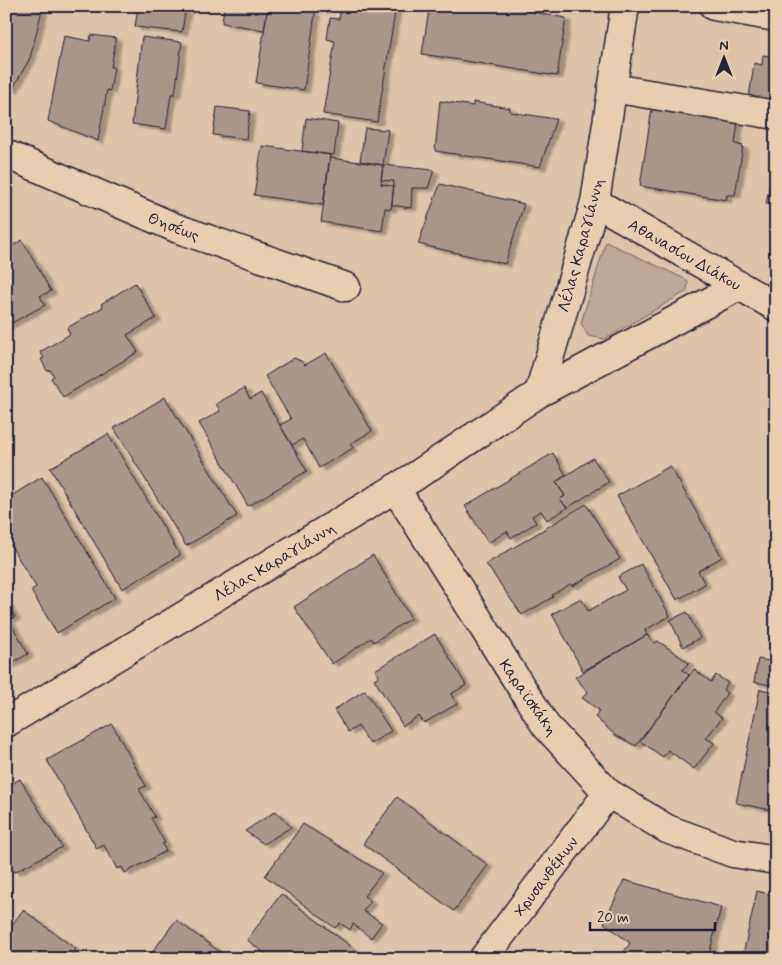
<svg xmlns="http://www.w3.org/2000/svg" width="782" height="965" viewBox="0 0 782 965" font-family="Mynerve,sans-serif">
<style>
.green{fill:#bea897;stroke:#706569}
.building{fill:#a8968a;stroke:#22223b;filter:url(#shadow)}
.lines{fill:none;stroke-linecap:round;stroke-linejoin:round}
.minor-casing{stroke:#22223b;stroke-width:31}
.minor{stroke:#e9cdb0;stroke-width:28}
.labels{text-anchor:middle;stroke-width:4.5;stroke-linejoin:round;paint-order:stroke}
.street-label{font-size:16px;fill:#22223b;stroke:#e9cdb0}
</style>
<defs>
<filter id="shadow"><feDropShadow dx="5.5" dy="3" stdDeviation="1" flood-color="#0004"/></filter>
</defs>
<rect width="100%" height="100%" fill="#ddc3a9"/>
<filter id="ink" filterUnits="userSpaceOnUse"><feTurbulence type="fractalNoise" baseFrequency=".02" numOctaves="2"/><feDisplacementMap in="SourceGraphic" scale="10" xChannelSelector="R" yChannelSelector="G"/><feConvolveMatrix kernelMatrix="1 2 1 2 8 2 1 2 1" color-interpolation-filters="sRGB"/></filter>
<g filter="url(#ink)">
<path class="green" d="M606,242L683,278L688,282L687,291L605,339L588,336L581,323Z"/>
<path class="building" d="M6,6H43L30,58L12,90L6,87Z
M138,6H186L182,32L135,27Z
M224,6H268L264,30L222,23Z
M268,6H308L315,14L304,90L256,83Z
M341,6H396L377,122L323,114L335,41L327,39L330,18L339,19Z
M433,6H498L566,18L557,76L422,54L429,9L433,10Z
M91,35L116,38L111,67H114L110,91L107,90L98,141L48,121L64,36L90,41Z
M142,37L182,42L175,94H171L166,129L132,124Z
M763,55L776,57V102L749,98L754,63L762,65Z
M440,101L473,106V102L510,108V112L556,119L540,167L435,151Z
M217,107L250,111L246,139L213,135Z
M652,108L738,121L735,144L743,146L735,195H727L726,200L640,186Z
M306,118L338,123L334,155L302,151Z
M365,128L388,130L383,165L360,161Z
M262,146L330,155L323,205L254,195Z
M775,156H776V205L766,204Z
M330,158L383,165L381,184L394,186L391,209L385,208L382,231L321,222Z
M383,165L434,170L428,188H412L411,208L392,205L394,181L381,180Z
M440,184L524,204L505,264L418,244Z
M6,237L11,247L22,240L51,291L40,296L45,305L6,326Z
M135,283L156,318L127,335L138,352L63,397L51,378L54,376L50,370L47,371L41,359L44,358L40,352L70,334L67,328L103,307L101,304Z
M326,353L372,431L350,444L353,448L319,468L303,439L292,445L280,425L291,419L265,376L294,358L301,361L305,365Z
M244,388L250,399L261,393L307,471L248,506L199,423L220,411L216,404Z
M165,397L237,516L186,546L114,428Z
M108,434L180,555L122,589L50,468Z
M553,453L566,475L556,482L565,496L560,499L567,508L547,520L541,511L532,516L536,523L511,538L507,531L488,543L465,506Z
M593,458L609,482L567,508L560,499L565,496L556,482Z
M670,466L722,557L698,571L705,584L677,600L617,496Z
M42,477L115,598L57,633L31,591L36,587L6,538V499Z
M586,504L620,559L572,586L570,584L552,595L553,597L522,615L486,564Z
M373,555L411,618L374,642L371,638L332,664L294,607Z
M641,564L670,616L645,630L647,635L583,671L552,614L581,598L588,611L626,590L618,577Z
M6,602L15,617L9,620L28,654L6,666Z
M687,612L700,638L683,647L670,620Z
M435,634L466,685L451,694L457,704L424,723L419,716L403,726L374,679L379,676L375,670Z
M647,635L654,643L658,641L689,663L682,670L689,675L636,746L615,735L595,717L599,710L582,698L588,692L575,677Z
M758,659L776,662V677L773,676L771,685L754,682Z
M694,669L711,682L716,675L728,683L723,690L727,693L714,712L722,718L706,738L714,743L694,769L668,750L663,757L640,741Z
M760,689L776,692V811L736,803Z
M365,690L391,731L370,744L358,726L348,732L334,710Z
M112,724L146,786L139,789L155,817L151,818L165,843L162,844L166,851L125,873L122,867L117,869L104,845L97,849L47,760Z
M20,779L62,847L14,872L11,867L6,869V787Z
M397,797L488,865L454,911L363,844Z
M276,811L291,827L264,844L245,831Z
M303,824L382,873L364,896L371,901L363,911L382,923L371,938L353,924L350,930L340,923L335,928L265,876Z
M624,880L721,907L708,959H651L648,956L646,959H633L624,952L630,943L604,923Z
M757,891L776,896V959H742Z
M281,894L368,959H272L247,940Z
M23,910L76,949L69,959H6V928L8,930Z
M176,920L230,959H147Z"/>
<g class="lines">
<defs>
<path id="minor" d="M714,6L776,17
M612,88L776,115
M6,154L176,228L346,287
M595,202L776,307
M539,393L595,202L625,6
M395,488L546,726L608,793L667,829L733,853L776,860
M6,723L414,477L539,393L739,286
M483,959L608,793"/>
</defs>
<use href="#minor" class="minor-casing"/>
<use href="#minor" class="minor"/>
</g>
</g>
<g class="labels">
<g class="street-label">
<text transform="translate(174 226) rotate(21)" y="6">Θησέως</text>
<text transform="translate(580 245) rotate(-75)" y="6">Λέλας Καραγιάννη</text>
<text transform="translate(685 254) rotate(30)" y="6">Αθανασίου Διάκου</text>
<text transform="translate(274 561) rotate(-31)" y="6">Λέλας Καραγιάννη</text>
<text transform="translate(529 697) rotate(55)" y="6">Καραϊσκάκη</text>
<text transform="translate(545 876) rotate(-53)" y="6">Χρυσανθέμων</text>
</g>
</g>
<rect width="782" height="965" fill="none" stroke="#e9cdb0" stroke-width="25"/>
<rect x="12" y="12" width="757" height="940" fill="none" stroke="#22223b" stroke-width="2" filter="url(#ink)"/>
<g transform="translate(724 58)" stroke="#e9cdb0" stroke-width="4" paint-order="stroke">
<path d="M0-4L9 19L0 12L-9 19Z" fill="#22223b"/>
<text y="-8" font-size="14" font-weight="bold" text-anchor="middle" fill="#22223b">N</text>
</g>
<path d="M590 922v8h125v-8" fill="none" stroke="#22223b" stroke-width="2.5"/>
<text x="597" y="922" font-size="15" fill="#22223b" stroke="#e9cdb0" stroke-width="4" paint-order="stroke">20 m</text>
</svg>
